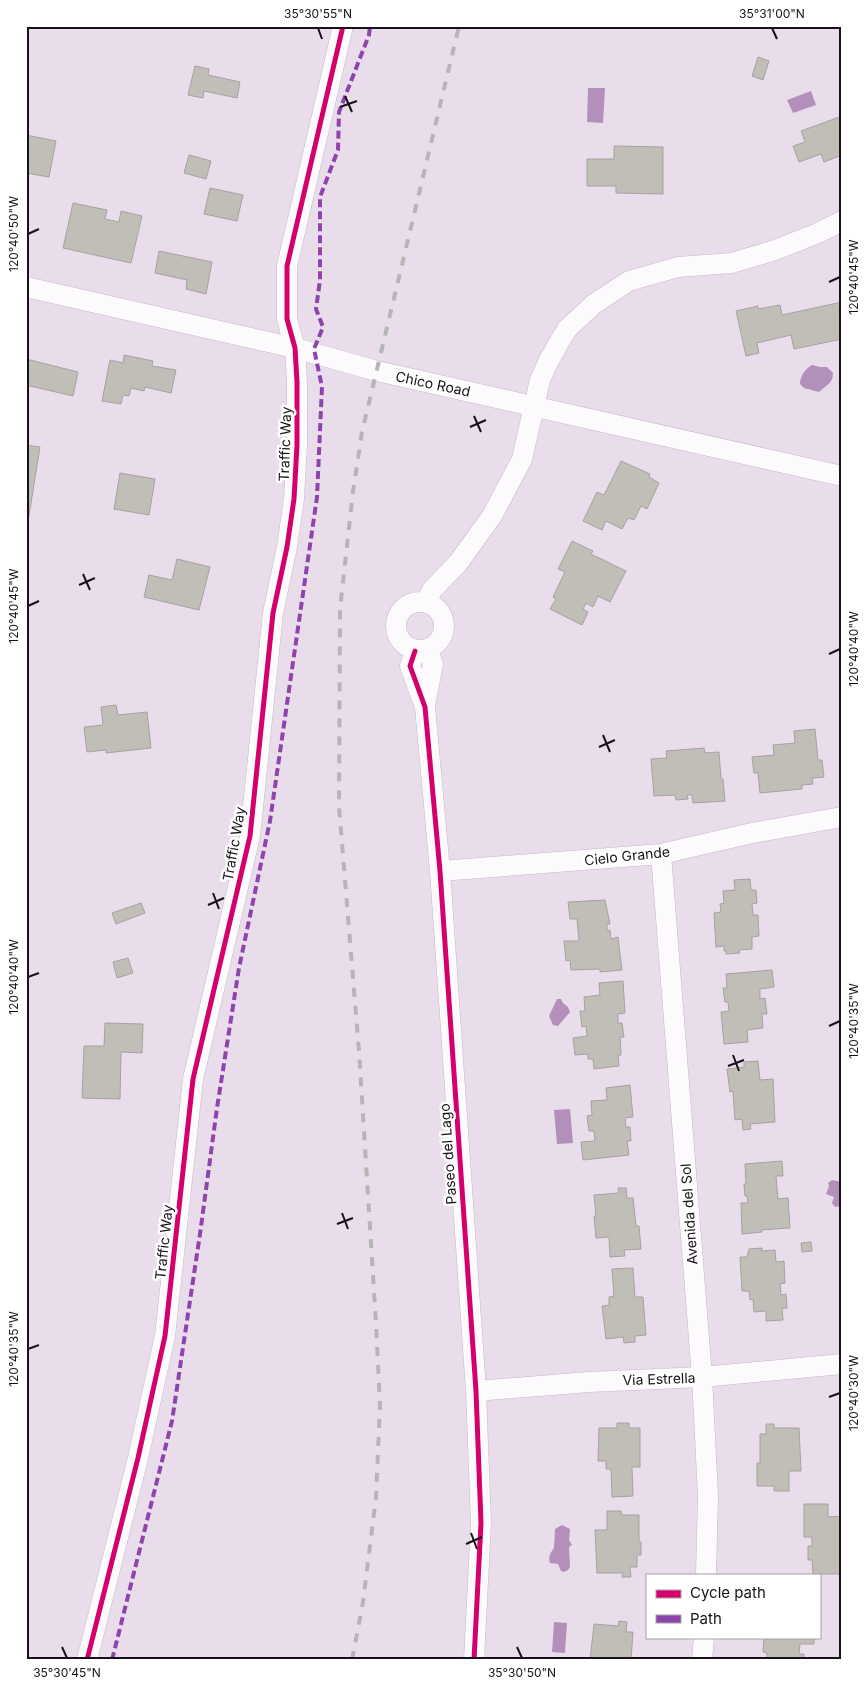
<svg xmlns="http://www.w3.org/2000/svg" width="868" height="1686" viewBox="0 0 868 1686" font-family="Inter,sans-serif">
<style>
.water{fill:#b390b9}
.building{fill:#c1beb7;stroke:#a6a1a2}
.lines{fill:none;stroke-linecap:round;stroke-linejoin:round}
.minor-casing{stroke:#c4bac5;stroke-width:21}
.minor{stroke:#fcfafc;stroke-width:20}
.rail{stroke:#b7b4b8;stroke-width:4;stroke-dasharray:9 9;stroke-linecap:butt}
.quiet{stroke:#8e44ad;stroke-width:4;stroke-dasharray:8 4;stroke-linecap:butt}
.cycleway-casing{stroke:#fff;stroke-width:8}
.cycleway{stroke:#d6006c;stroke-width:5}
.ticks{fill:none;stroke:#181119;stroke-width:2}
.labels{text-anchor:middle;stroke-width:5;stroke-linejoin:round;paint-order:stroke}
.street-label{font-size:14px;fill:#181119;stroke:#fff}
.neatline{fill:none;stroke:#181119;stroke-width:2}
.ticks-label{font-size:12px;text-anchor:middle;fill:#181119}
</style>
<rect width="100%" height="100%" fill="#eaddeb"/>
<path class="water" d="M588,88H605L603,123L587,122Z
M811,91L816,105L793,113L787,100Z
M812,365L820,367H827L833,373C833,384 826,385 819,392L804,388L800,384C800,376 805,369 812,365Z
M557,999H561L563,1003L568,1007L570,1012L558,1026L553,1025L549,1016Z
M570,1109L573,1143L557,1144L554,1110Z
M832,1180L842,1182V1206L835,1207L832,1203L834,1197L826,1194L829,1186L828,1183Z
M562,1525L570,1529L569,1540L572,1545L569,1547L570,1567L568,1570L564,1572L561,1571L558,1564L550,1563C548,1557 550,1553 554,1548L555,1529Z
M554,1622L567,1623L565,1653L552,1652Z"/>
<path class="building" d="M758,57L769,61L763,80L752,76Z
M195,66L209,69L208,75L240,82L237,98L204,91L203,98L188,95Z
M842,116V155L824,162L821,154L799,162L793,146L805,142L801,131Z
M26,135L56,141L49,177L26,173Z
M614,146L663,147V194L616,193V186H587V159H614Z
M189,155L211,161L206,179L184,173Z
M210,188L243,195L237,221L204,214Z
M73,203L107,210L105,219L119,222L121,211L142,216L131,263L63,248Z
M159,251L212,262L206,294L186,289L187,280L155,273Z
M842,302V339L794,349L791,335L757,343L759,353L746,356L736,311L758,306V309L780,305L782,315Z
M124,355L153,361L152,366L176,370L171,393L145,387L144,391L131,388L129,396L123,395L121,404L102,401L110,360L123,363Z
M26,359L78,372L73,396L26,385Z
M26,445L40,447L26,534Z
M621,461L650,474L649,477L659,483L647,509L641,506L634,520L628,518L622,529L606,521L602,530L583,521L597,492L604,495Z
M120,473L155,479L149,515L114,509Z
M572,541L593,551L591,554L626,571L610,602L598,596L593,607L586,603L583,609L588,612L582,625L550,609L556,599L553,597L565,572L558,569Z
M177,559L210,567L199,610L144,597L149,575L172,580Z
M116,705L118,715L147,712L151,748L106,753V750L87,752L84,727L103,725L101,707Z
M815,729L818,760H822L824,777L812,778L813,784L802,785V789L760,793L758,773H754L752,757L774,755L773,745L795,743L794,731Z
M704,748L705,753L719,752L721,779H723L725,801L693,803L692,795H687L688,799L676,800L675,795L654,796L651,759L667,758L666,751Z
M750,879L751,890H756L757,903L752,904L753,915H758L759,936L752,937V949L739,950L740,953L726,954V951H724V946L716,947L714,913L721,912L720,904L724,903L723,891L735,890L734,880Z
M605,900L610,924H607V931L610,930L611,939L618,937L622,970L600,972V969L571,970L570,960L566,961L564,941H579L577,919H570L568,902Z
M141,903L145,913L116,924L112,913Z
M128,958L133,973L117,978L113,962Z
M772,970L774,987L760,989V999L765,998L767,1014H762L763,1028L747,1030L748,1042L724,1044L721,1012L729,1011L728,1002H725L723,988H727L726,974Z
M623,981L625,1013L618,1014V1023H622L624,1037H620L621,1055H618L619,1066L594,1069L593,1059H588V1054L575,1055L573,1038L587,1036L586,1026L582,1027L580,1011H585L584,997L600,995L599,983Z
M105,1023L143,1024L142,1053L121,1052L120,1099L82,1098L84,1046H104Z
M758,1061L760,1080L773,1079L775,1122L750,1124L751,1129L743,1130L742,1119L735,1120L733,1091L730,1092L727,1069L744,1067V1062Z
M630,1085L633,1117L625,1118L626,1127H630L631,1141H627L629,1155L583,1160L581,1142L595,1141L594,1131H589L587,1116L592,1115L591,1101L607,1100L606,1088Z
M782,1161L783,1176H776L778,1199L788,1198L790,1228L761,1230L762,1232L742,1234L741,1203H748L747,1196H745L744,1184H746L745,1164Z
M618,1188H626L627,1198H633L636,1226H639L641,1249L624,1250L625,1256L610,1257L609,1237L596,1238L594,1216H596L594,1195L619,1193Z
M811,1242L812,1251L802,1252L801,1243Z
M762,1248V1251L775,1250L776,1262L784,1261L785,1283L780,1284L781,1295L786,1294L787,1308H782L783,1320L766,1321V1311L754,1312L753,1299L750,1300L749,1291H742L740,1257H747L749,1249Z
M633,1268L635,1297H643L646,1335L635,1336V1342L624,1343L623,1337L606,1339L602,1306L609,1305V1297L614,1296L612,1269Z
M617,1423H629V1428H640V1467H632L633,1496L612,1497L611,1469H606V1461H598L599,1428H617Z
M766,1424H774V1428H799L801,1471H789V1491H774V1486H757V1463H760V1434H766Z
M804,1504H828V1517L842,1516V1574H813L812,1560H808V1546H812V1537H804Z
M607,1511H621L622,1515H639V1542H641V1555H637V1567H630L631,1577H622L623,1573H597L595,1530H607Z
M619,1621L627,1622L626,1632H633L631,1660H590L594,1624L618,1626Z
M768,1637H814V1644H800L799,1654H804V1660H767V1653L763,1652L764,1638L768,1639Z"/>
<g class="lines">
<defs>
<path id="minor" d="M26,287L295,348L377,371L842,476
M426,602L432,590L458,563L492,516L522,459L540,380L549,360L567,329L594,304L629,281L678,267L732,263L775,250L818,233L842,221
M396 626a24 24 0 1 1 48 0a24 24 0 1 1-48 0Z
M415,651L410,666L425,707L440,871L476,1391L481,1523L474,1660
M425,705L433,664L428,650
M661,854L702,1377L708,1496L706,1575
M440,871L661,854L752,833L842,817
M476,1391L589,1382L702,1377L842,1364
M87,1660L138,1458L165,1336L193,1079L250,836L273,613L287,547L294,499L297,445V382L295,348L287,319V266L343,26
M702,1660L704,1637"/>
</defs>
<use href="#minor" class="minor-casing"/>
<use href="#minor" class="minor"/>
<path class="rail" d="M352,1660L363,1602L376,1497L380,1406L376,1323L359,1051L339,807L340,609L353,492L362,432L459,26"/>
<path class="quiet" d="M112,1660L172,1421L200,1234L217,1108L239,968L270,821L317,497L322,387L314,349L323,327L316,309L320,280V197L338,150L339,112L369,35L370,26"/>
<defs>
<path id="cycleway" d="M415,651L410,666L425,707L440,871L476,1391L481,1523L474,1660
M87,1660L138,1458L165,1336L193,1079L250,836L273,613L287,547L294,499L297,445V382L295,348L287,319V266L343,26"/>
</defs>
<use href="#cycleway" class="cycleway-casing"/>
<use href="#cycleway" class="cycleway"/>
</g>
<path class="ticks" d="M318,28L322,39M772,28L777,39M345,96L352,112M340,107L357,101M28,234L39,229M829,282L840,277M474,416L481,432M470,427L486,420M83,574L90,590M79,585L95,578M28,606L39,601M829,654L840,649M603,735L610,752M599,747L615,740M213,893L219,909M208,905L224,898M28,977L39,973M829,1026L840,1021M733,1055L739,1071M728,1066L744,1060M342,1213L348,1229M337,1224L353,1218M28,1349L39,1345M829,1397L840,1393M471,1533L477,1549M466,1544L482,1537M62,1647L67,1658M517,1647L522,1658"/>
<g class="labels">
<g class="street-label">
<text transform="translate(433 384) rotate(12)" y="5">Chico Road</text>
<text transform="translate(285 444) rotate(-88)" y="5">Traffic Way</text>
<text transform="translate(234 844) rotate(-80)" y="5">Traffic Way</text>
<text transform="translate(627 856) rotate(-6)" y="5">Cielo Grande</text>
<text transform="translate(448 1154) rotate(-94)" y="5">Paseo del Lago</text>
<text transform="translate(689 1214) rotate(-94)" y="5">Avenida del Sol</text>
<text transform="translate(164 1242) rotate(-84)" y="5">Traffic Way</text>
<text transform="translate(659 1379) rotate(-2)" y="5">Via Estrella</text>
</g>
</g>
<rect width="868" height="1686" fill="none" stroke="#ffffff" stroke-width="55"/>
<rect x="646" y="1574" width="175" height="65" fill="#ffffff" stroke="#a3a0a3"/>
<rect x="656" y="1590" width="25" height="8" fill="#d6006c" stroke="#a3a0a3"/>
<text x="690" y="1598" font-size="15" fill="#181119">Cycle path</text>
<rect x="656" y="1615" width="25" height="8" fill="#8e44ad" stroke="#a3a0a3"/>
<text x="690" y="1624" font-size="15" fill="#181119">Path</text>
<rect x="28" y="28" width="812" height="1630" class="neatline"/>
<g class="ticks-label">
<text x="318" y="18">35°30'55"N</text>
<text x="772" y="18">35°31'00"N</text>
<text transform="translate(14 234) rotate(-90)" y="4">120°40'50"W</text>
<text transform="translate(854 277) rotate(-90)" y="4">120°40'45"W</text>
<text transform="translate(14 606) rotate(-90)" y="4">120°40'45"W</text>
<text transform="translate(854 649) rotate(-90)" y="4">120°40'40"W</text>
<text transform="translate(14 977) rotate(-90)" y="4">120°40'40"W</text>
<text transform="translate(854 1021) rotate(-90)" y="4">120°40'35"W</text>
<text transform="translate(14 1349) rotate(-90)" y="4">120°40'35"W</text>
<text transform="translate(854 1393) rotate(-90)" y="4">120°40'30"W</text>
<text x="67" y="1677">35°30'45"N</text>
<text x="522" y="1677">35°30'50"N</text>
</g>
</svg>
